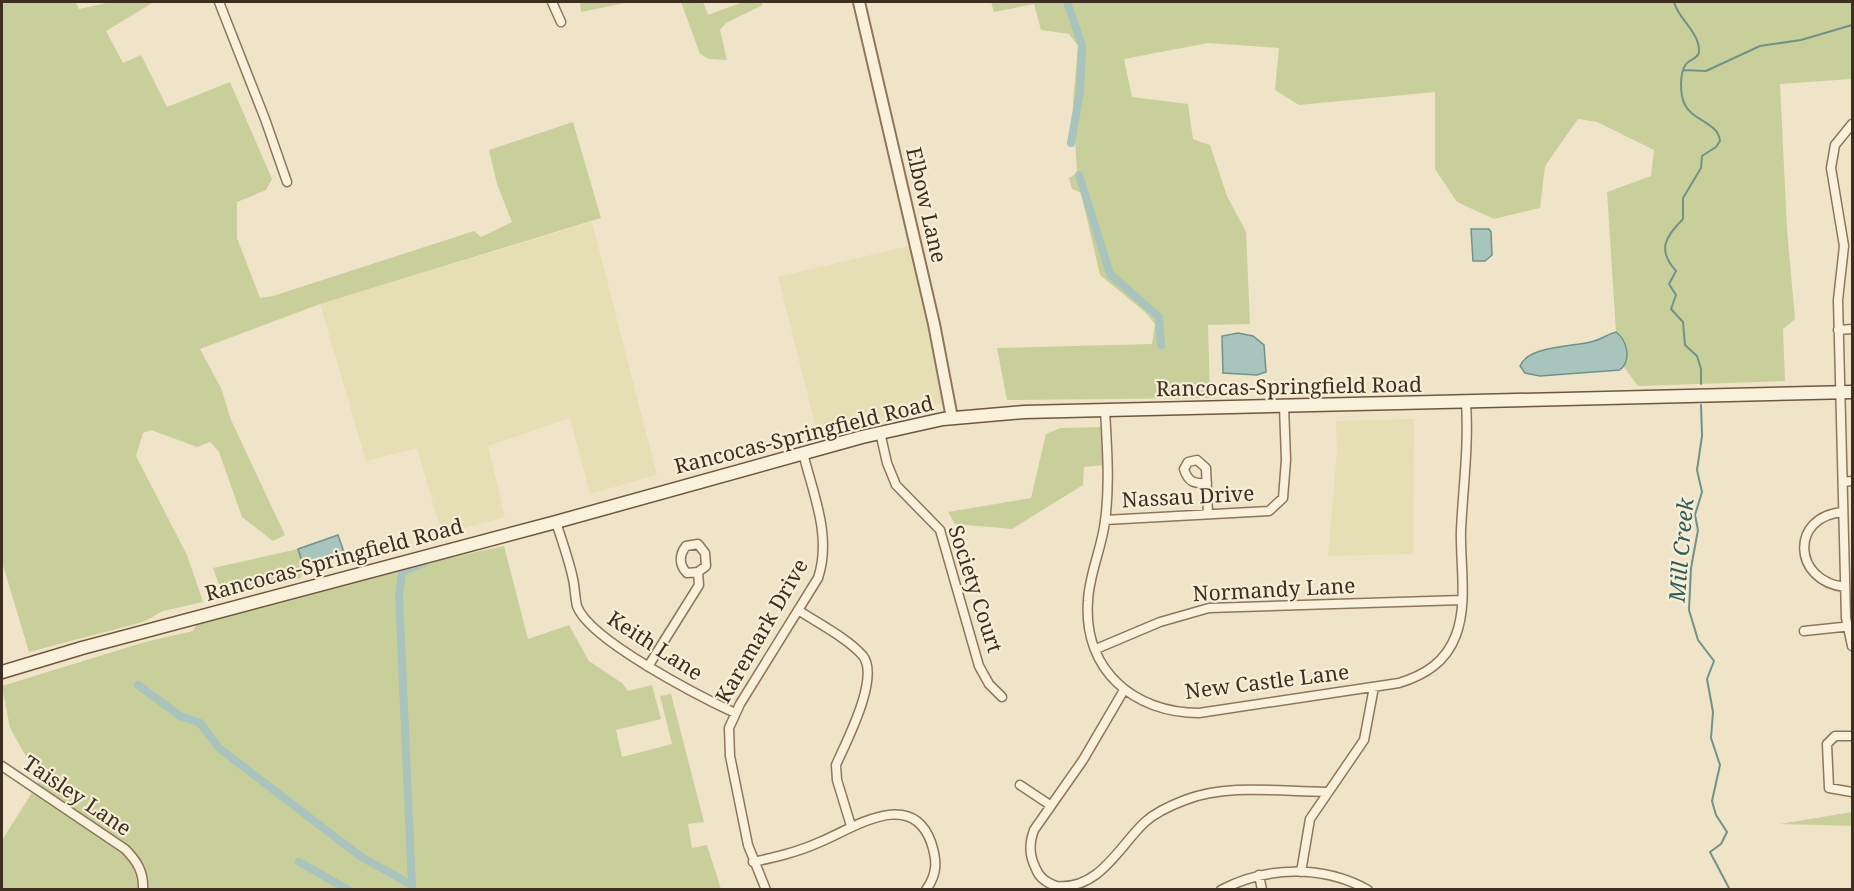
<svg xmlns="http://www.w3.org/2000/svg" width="1854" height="891" viewBox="0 0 1854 891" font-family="'Noto Serif',serif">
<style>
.farmland{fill:#e6deb5}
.green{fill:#c9cf9b}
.water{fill:#a9c4bc;stroke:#6f938a;stroke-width:1.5}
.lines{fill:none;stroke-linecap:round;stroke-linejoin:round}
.stream{stroke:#6f938a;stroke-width:2}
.canal{stroke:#a9c4bc;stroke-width:8}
.minor-casing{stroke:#8d765c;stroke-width:11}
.tertiary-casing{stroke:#8d765c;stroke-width:14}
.secondary-casing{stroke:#6f573f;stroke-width:15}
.minor{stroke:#faf1dc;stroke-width:8}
.tertiary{stroke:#faf1dc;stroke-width:10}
.secondary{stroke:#faf1dc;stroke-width:12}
.labels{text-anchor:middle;stroke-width:4.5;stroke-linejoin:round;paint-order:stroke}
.street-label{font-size:21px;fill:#3d2e20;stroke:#f7eed8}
.water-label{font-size:22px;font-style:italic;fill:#2f5d5a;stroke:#f7eed8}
</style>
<rect width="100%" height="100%" fill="#f0e4c8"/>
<path class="farmland" d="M592,222L657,475L590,494L570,418L488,446L505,517L442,534L417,448L366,461L320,304Z
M913,245L948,402L817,432L778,277Z
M1414,419L1413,554L1328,556L1337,452L1336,421Z"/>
<path class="green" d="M2,2H76L79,9L111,2H154L106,31L123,63L141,55L167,107L230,82L272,179L266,190L237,202V238L260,298L273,296L474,231L481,237L512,222L497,184L489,150L573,122L601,218L320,304L200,349L221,388L231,420L285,535L273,541L242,517L219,452L210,442L197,447L151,430L143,433L136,456L187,555L203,602L163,611L143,622L29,652L2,562Z
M580,2H630L581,12Z
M681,2H703L708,15L743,2H761L763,5L726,23L720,30L727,60L709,59L700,54Z
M991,2H1852V79L1780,84L1787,229L1795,319L1783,329L1785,381L1638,386L1624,367L1626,347L1616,332L1607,192L1651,176L1654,150L1597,122L1578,119L1545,166L1540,208L1494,219L1457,202L1435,169V92L1299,105L1275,90L1279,48L1208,43L1124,59L1132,97L1188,104L1193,139L1210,145L1227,196L1246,232L1250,324L1208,325L1210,398L1007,400L997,348L1152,344L1155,324L1145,312L1100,275L1081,193L1072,189L1069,178L1077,173L1073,102L1078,46L1069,34L1041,30L1034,4L994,12Z
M1104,427L1105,465L1084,467L1083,485L1012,529L955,524L948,512L1031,498L1046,434L1060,428Z
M504,546L528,639L569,625L589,661L622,683L628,691L652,685L661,719L616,730L622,757L672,744L660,696L671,694L704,822L688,824L692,848L707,845L721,889H2V840L47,769L28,760L10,728L2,686L145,642L193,631L196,625C298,595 400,568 504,546Z
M298,549L304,568L301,578L223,596L213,568Z
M1852,812V826L1780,824Z"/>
<path class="water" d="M1471,229H1489L1491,232L1492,255L1485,261H1473Z
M1616,332C1627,340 1632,360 1620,370L1540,376L1525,373L1520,366C1528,345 1576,347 1594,341C1602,339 1608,334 1616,332Z
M1238,333L1253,336L1264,345L1266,372L1257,375L1223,373L1222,336Z
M338,535L345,555L304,568L298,549Z"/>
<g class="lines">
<path class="stream" d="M1674,2C1678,19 1700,32 1699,52C1698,59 1690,59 1686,64C1679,74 1680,95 1685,105C1693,121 1718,122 1720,141L1716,147L1702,156L1701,168L1683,198V219C1665,237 1657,250 1676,271L1669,284L1676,295L1671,309L1683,322L1685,345L1697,356L1701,369V384
M1683,70L1706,71L1760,46L1801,40L1852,25
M1701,405L1702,436L1697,470L1702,492L1695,515L1698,530L1691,568L1689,610L1698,640L1714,661L1707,679L1713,712L1711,738L1720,765L1712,801L1716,815L1727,832L1721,844L1710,852L1730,890"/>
<path class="canal" d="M1067,2L1082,45L1080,92L1071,143
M1079,175L1110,274L1159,317L1161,345
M138,685L180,716L200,723L219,748L335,837L363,858L412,885
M299,862L349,890
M412,887L399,596L402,572L423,563"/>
<defs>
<path id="minor" d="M219,2L265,119L287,182
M552,2L561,22
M1852,124L1835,145L1831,168L1844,246L1838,300L1846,618L1852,646
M1838,330L1852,329
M1105,410C1107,447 1110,485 1105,521C1102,548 1089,574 1088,601C1083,670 1134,713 1199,713L1399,683C1425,675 1446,662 1456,635C1468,603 1460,564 1461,530C1463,487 1469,446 1466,402
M880,432L887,463L896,485L940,530L979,666L989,684L1002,697
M1843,482L1852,481
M1207,483C1194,484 1188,482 1184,469L1188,462L1197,460L1206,468L1208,514
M1843,512C1790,516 1792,581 1845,587
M1105,520L1269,511L1283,498L1286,460L1284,406
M556,522C562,541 569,560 573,579C575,588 575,598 577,606C589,640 701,697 735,713
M798,610C816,622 849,639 863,656C880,678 846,742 836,765L837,780L851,826
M1804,631L1852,626
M1096,649L1160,622L1209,608L1462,600
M649,665L699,585L698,572L687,573C679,565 679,555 686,546L698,544L705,553L706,566L698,572
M1124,690L1083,760L1034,830C1029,844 1029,855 1036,869C1039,877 1047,883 1056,886C1099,891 1120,845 1145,822C1156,812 1172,805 1185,800C1228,783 1282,792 1326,792
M1852,736H1835L1827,744L1829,788L1852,792
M2,766L125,849C137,861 144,872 143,890
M1020,785L1050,805
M753,862C776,857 798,852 820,842C852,829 911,787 931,842C937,860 938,873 926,890
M1301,872L1310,819L1364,740L1374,687
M1259,875L1262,890
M766,890L748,845L730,756L729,728L740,704L818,578C832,536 813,494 803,453
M1221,890C1267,866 1323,865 1368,890"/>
<path id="tertiary" d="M859,2L934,324L952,418"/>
<path id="secondary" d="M2,672L82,648L556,522L862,437L943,419L1024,412L1852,392"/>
</defs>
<use href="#minor" class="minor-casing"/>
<use href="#tertiary" class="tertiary-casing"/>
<use href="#secondary" class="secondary-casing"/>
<use href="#minor" class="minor"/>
<use href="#tertiary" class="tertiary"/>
<use href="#secondary" class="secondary"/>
</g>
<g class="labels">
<g class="street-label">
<text transform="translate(926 205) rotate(77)" y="7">Elbow Lane</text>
<text transform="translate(1289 387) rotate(-1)" y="7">Rancocas-Springfield Road</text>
<text transform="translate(804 435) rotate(-14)" y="7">Rancocas-Springfield Road</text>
<text transform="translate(1188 497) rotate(-3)" y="7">Nassau Drive</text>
<text transform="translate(334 560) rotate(-15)" y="7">Rancocas-Springfield Road</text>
<text transform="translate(975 589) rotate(72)" y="7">Society Court</text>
<text transform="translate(1274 590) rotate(-3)" y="7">Normandy Lane</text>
<text transform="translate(762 631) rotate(-60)" y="7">Karemark Drive</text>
<text transform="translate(655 646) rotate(33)" y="7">Keith Lane</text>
<text transform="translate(1267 682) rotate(-7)" y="7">New Castle Lane</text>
<text transform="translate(77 796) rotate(34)" y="7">Taisley Lane</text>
</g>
<g class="water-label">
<text transform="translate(1681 550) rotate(-85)" y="8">Mill Creek</text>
</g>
</g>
<rect width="1854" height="891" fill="none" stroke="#3d2e20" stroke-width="6"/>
</svg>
